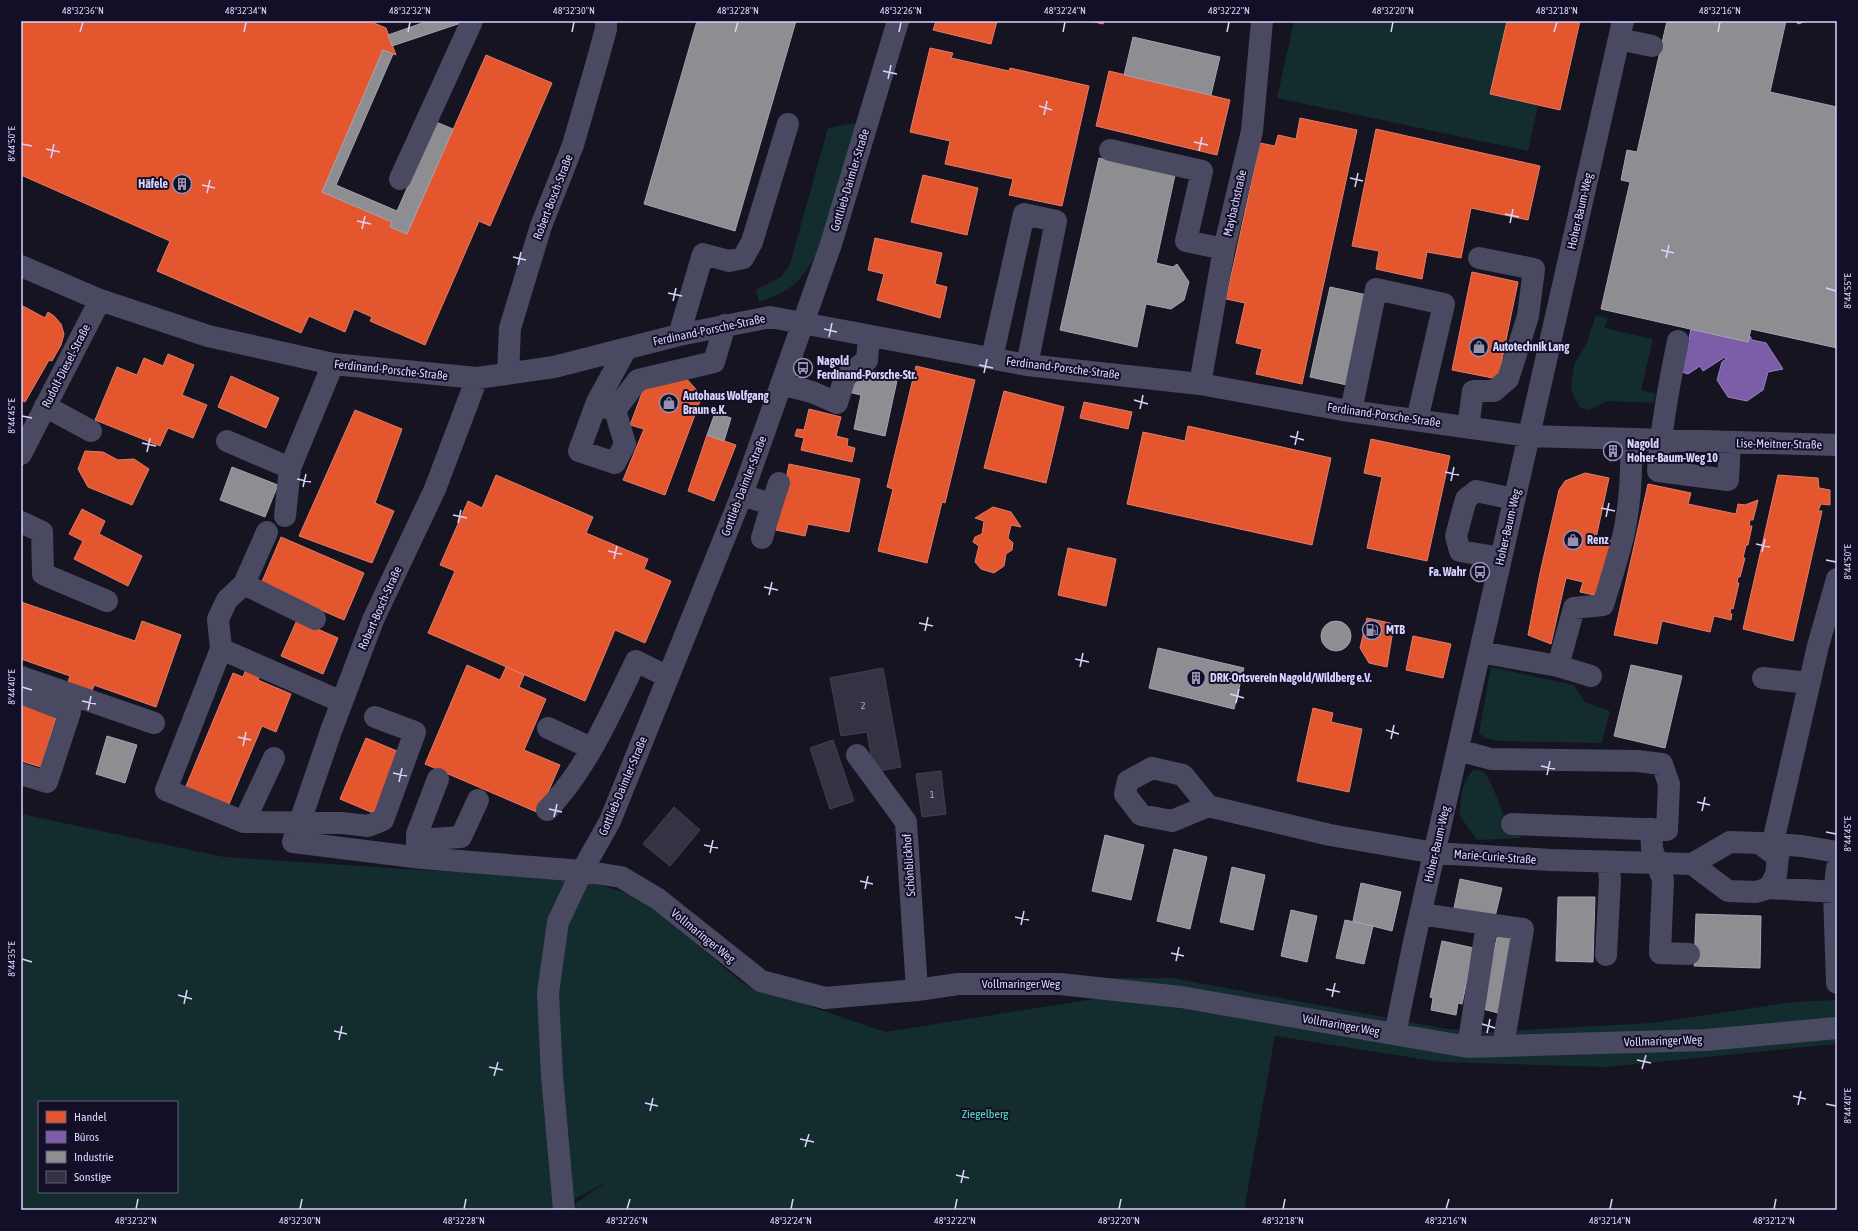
<svg xmlns="http://www.w3.org/2000/svg" width="1858" height="1231" viewBox="0 0 1858 1231" font-family="'Asap Condensed',sans-serif">
<style>
.green{fill:#132c2d;fill-rule:evenodd}
.shops{fill:#e4572e;stroke:#e17c6d}
.offices{fill:#7b5ea7;stroke:#9781c1}
.industry{fill:#8d8d92;stroke:#a4a2b3}
.building{fill:#343243;stroke:#433f54}
.lines{fill:none;stroke-linecap:round;stroke-linejoin:round}
.minor{stroke:#4a4962;stroke-width:22}
.ticks{fill:none;stroke:#d9d4ff;stroke-width:1.5}
.labels{text-anchor:middle;stroke-width:4;stroke-linejoin:round;paint-order:stroke}
.number-label{font-size:10px;fill:#b0acd0}
.street-label{font-size:12px;fill:#d9d4ff;stroke:#130f26}
.poi-label{font-size:12px;font-weight:bold;fill:#d9d4ff;stroke:#130f26;text-anchor:start}
.park-label{font-size:12px;fill:#5fe0c0;stroke:#130f26}
.neatline{fill:none;stroke:#d9d4ff;stroke-width:1.5}
.ticks-label{font-size:10px;text-anchor:middle;fill:#d9d4ff}
</style>
<rect width="100%" height="100%" fill="#161421"/>
<path class="green" d="M1294,21H1507L1490,94L1538,105L1528,151L1277,98Z
M859,122L816,254C800,284 790,291 759,302L756,290L781,277L790,264L828,128Z
M1596,315L1608,318L1604,328L1653,339L1641,390L1656,394L1654,403L1607,401L1589,410L1579,407L1571,389L1574,364L1586,345Z
M1491,667L1574,685L1585,702L1610,711L1602,743L1499,741L1485,738L1479,733Z
M1474,770L1483,771C1500,791 1499,823 1522,838L1477,840L1460,816C1461,799 1460,781 1474,770Z
M21,814L224,857L438,871L567,875L646,899L742,983L885,1032L1100,998L1094,978H1172L1448,1029L1489,1032L1652,1023L1793,1002L1837,1000V1044L1606,1067L1440,1062L1275,1036L1244,1210H575L574,1204L608,1181L555,1210H21ZM39,1102H177V1192H39Z"/>
<path class="shops" d="M21,21H369L386,28L396,55L383,50L322,192L392,222L390,227L407,234L486,55L552,83L490,226L479,221L425,345L370,321L372,317L354,309L345,332L309,316L301,333L157,271L170,241L21,175Z
M936,21H997L991,44L933,30Z
M1090,21H1104L1103,24Z
M1507,21H1580L1560,110L1490,94Z
M930,48L953,53L951,58L1009,71L1010,68L1089,86L1062,206L1009,195L1013,179L945,164L950,141L910,132Z
M1109,71L1230,100L1217,155L1096,126Z
M1300,118L1357,130L1302,384L1256,374L1262,349L1236,343L1245,303L1226,299L1260,143L1275,146L1278,135L1296,139Z
M1376,129L1540,166L1528,220L1471,208L1461,258L1427,252L1422,279L1376,269L1379,251L1352,246Z
M923,175L978,188L967,235L911,222Z
M875,238L942,253L935,284L947,287L940,318L877,300L884,274L868,270Z
M1472,272L1518,282L1498,379L1452,370Z
M21,305L45,318L48,312L54,316L61,324L64,334L61,345L52,361L49,360L25,402L21,400Z
M168,354L194,365L182,395L207,405L193,438L168,428L160,446L95,420L117,367L137,375L144,358L163,366Z
M916,366L975,380L945,503L942,502L927,563L878,551L893,489L887,487Z
M231,376L279,398L266,428L218,407Z
M684,376L702,396L665,495L623,480L644,429L630,425L645,385Z
M1004,391L1064,407L1046,483L984,468Z
M1084,402L1132,412L1128,429L1080,418Z
M809,409L841,417L836,436L848,439L847,446L855,448L852,462L801,450L804,438L795,436L797,429L804,430Z
M355,410L402,429L375,503L394,511L372,563L299,536Z
M1188,426L1331,458L1312,545L1127,504L1143,432L1185,441Z
M707,435L736,445L714,501L688,491Z
M1371,439L1450,456L1427,561L1367,548L1382,477L1364,473Z
M85,451L103,452L118,460L134,459L149,469L132,505L88,487L78,469Z
M789,464L860,479L849,532L808,524L805,536L776,530Z
M1585,473L1609,478L1596,538L1611,541L1599,596L1580,592L1583,582L1566,578L1551,644L1528,635L1540,573L1559,490L1565,481Z
M496,475L593,517L586,533L648,559L644,569L671,581L645,643L615,630L585,701L428,633L455,571L440,565L468,501L482,508Z
M1778,475L1818,478L1819,488L1830,490V505L1821,504L1818,511H1822L1793,641L1743,629Z
M1648,484L1691,493L1688,504L1736,514L1738,504L1745,505L1758,500L1753,520H1750L1749,526H1752L1748,545H1746L1743,558H1745L1740,577H1738L1737,583H1739L1733,609L1731,608L1730,614H1732L1731,620L1714,616L1710,632L1662,621L1657,644L1614,635Z
M993,507L1011,512L1021,527L1011,525L1008,538L1013,543L1012,550L1006,554L1004,566L994,573L981,569L975,562L979,546L973,542L975,537L982,534L984,521L975,518Z
M82,509L105,521L99,534L142,556L128,586L74,559L83,541L69,534Z
M281,537L364,573L344,620L261,584Z
M1068,548L1116,559L1106,606L1058,595Z
M21,602L135,641L142,621L181,635L156,707L94,685L89,700L65,691L70,676L21,659Z
M1367,618L1394,624L1387,667L1369,663L1360,648Z
M297,620L338,638L323,674L281,656Z
M1413,636L1451,644L1443,678L1406,670Z
M467,665L500,680L506,667L524,675L519,687L546,699L524,750L560,765L539,813L425,764Z
M246,669L260,675L258,680L291,694L276,732L262,726L227,809L184,791L233,673L243,677Z
M21,703L57,714L41,767L21,761Z
M1313,708L1333,713L1331,722L1362,729L1349,792L1297,781Z
M366,738L404,754L378,815L340,799Z"/>
<path class="offices" d="M1691,329L1748,342L1750,336L1752,340L1766,343L1783,369L1768,372L1763,390L1747,401L1728,397L1717,380L1722,362L1726,359L1725,357L1703,371L1700,366L1688,374L1682,372Z"/>
<path class="industry" d="M428,21H467L392,46L388,35Z
M697,21H796L735,231L644,204Z
M1667,21H1786L1770,92L1837,107V348L1751,329L1748,342L1601,309L1630,182L1621,180L1627,150L1637,152Z
M1796,21H1807L1798,24Z
M1133,37L1220,57L1211,95L1124,75Z
M383,50L393,54L336,185L397,211L436,122L453,129L407,234L390,227L392,222L322,192Z
M1099,158L1175,175L1156,263L1173,267L1177,264L1189,282L1184,300L1171,309L1146,304L1137,347L1060,330Z
M1330,287L1367,295L1347,385L1310,377Z
M867,369L898,376L885,436L854,429L861,395L848,392L856,377L865,379Z
M715,413L731,418L724,441L707,435Z
M1609,448H1617L1616,454H1609Z
M232,467L278,485L265,517L220,500Z
M1321 636a15 15 0 1 1 30 0a15 15 0 1 1-30 0Z
M1158,648L1244,668L1234,709L1149,688Z
M1631,665L1682,676L1665,748L1614,736Z
M107,736L137,745L125,783L96,774Z
M1105,835L1144,845L1131,900L1092,891Z
M1174,849L1207,857L1190,929L1157,921Z
M1232,867L1265,875L1253,930L1220,922Z
M1460,879L1502,888L1495,917L1454,908Z
M1361,883L1401,892L1392,931L1353,921Z
M1558,897H1595L1593,962L1556,961Z
M1291,910L1317,916L1307,962L1281,956Z
M1696,914L1761,916L1760,968L1694,966Z
M1345,920L1373,926L1364,964L1336,958Z
M1498,934L1517,939L1498,1013L1479,1008Z
M1442,941L1474,948L1462,1004L1458,1003L1456,1015L1431,1010L1433,998L1430,997Z"/>
<path class="building" d="M883,668L901,767L874,772L867,732L841,736L830,678Z
M833,740L854,801L830,809L810,748Z
M941,771L946,814L922,817L916,774Z
M674,807L700,830L670,866L643,844Z"/>
<g class="lines">
<path class="minor" d="M1619,39L1652,46
M1110,150L1202,171L1186,241L1224,249
M400,179L472,21
M21,266L100,300L208,336L333,364L477,378L554,367L679,335L770,317L1027,365L1200,384L1343,410L1528,436L1837,445
M679,335L703,254L729,261L743,258L752,242L788,124
M1678,341C1669,384 1661,427 1658,471L1728,480L1730,442
M992,358L1024,214L1056,221L1027,365
M508,374L510,328L541,226L573,145L597,62L606,29V21
M477,378L435,489L373,620L331,731L293,842L422,858L582,871L621,877L658,899L761,981L825,998L917,990L958,984H1060L1181,997L1468,1047L1706,1040L1837,1028
M781,384L812,392L837,403L845,377L867,360L869,336
M1200,384L1224,249L1252,131L1262,21
M596,405L615,410L625,444L615,463L579,451L597,402L626,349
M45,406L91,431
M615,410L638,380L714,362L725,325
M1351,411L1376,289L1444,304L1417,420
M1468,427L1473,391H1494L1508,379L1528,316L1534,269L1479,258
M227,441L290,468L333,364
M21,454L100,300
M741,495L772,504L762,538
M772,504L779,483
M285,516L290,468
M21,522L42,532L43,574L107,601
M1501,558L1460,551L1456,536L1466,499L1476,491L1514,499
M244,584L315,619
M221,649L218,619L227,600L244,584L267,532
M1480,652L1558,666L1591,676
M1558,666L1574,608L1603,605C1610,583 1617,560 1623,537C1630,506 1632,471 1631,439
M21,677L154,723
M1763,678L1809,683
M21,693L70,712L47,782L21,774
M548,728L591,748
M1458,750L1491,759L1637,761L1662,764L1669,784L1667,830L1512,824
M857,755L906,822L917,990
M274,758L244,822L166,790L221,649L342,702
M1208,806L1172,821L1141,815L1125,794L1128,781L1152,768L1183,775L1208,806L1330,835L1435,853L1551,860L1692,864L1730,842L1759,843L1778,857L1776,875L1769,888L1756,892L1728,891L1692,864
M547,810C587,769 611,712 636,661L668,677
M244,822L342,823L368,826L383,820L415,732L375,717
M1651,829L1652,849L1663,880L1660,953L1689,954
M1775,833L1818,646L1837,579
M417,840L461,837L478,800
M1759,843L1802,846L1837,852
M417,852V834L438,779
M1837,868L1834,893L1837,983
M1769,888L1837,892
M1421,914L1487,924L1468,1047
M1487,924L1523,929L1503,1046
M1606,955L1610,879L1608,862
M1395,1034L1414,942L1623,21
M564,1210L552,1076L548,993L558,922L582,871L610,821L743,492L831,244L898,21"/>
</g>
<path class="ticks" d="M80,32L83,22M244,32L246,22M408,32L410,22M572,32L574,22M735,32L738,22M899,32L901,22M1063,32L1065,22M1227,32L1229,22M1391,32L1393,22M1554,32L1557,22M1718,32L1720,22M883,71L897,74M888,79L891,65M1039,106L1052,110M1044,115L1047,101M1194,142L1208,145M22,144L32,146M46,149L60,152M1199,151L1202,137M51,158L54,144M1350,178L1363,181M202,185L215,188M1355,187L1358,173M207,193L210,180M1505,214L1519,217M357,221L371,224M1510,223L1513,209M362,229L365,216M1661,250L1674,253M513,257L526,260M1666,258L1669,245M518,265L521,252M1826,288L1836,291M668,293L682,296M673,301L676,288M824,329L837,332M829,337L832,323M979,365L993,368M984,373L987,359M1134,400L1148,404M1140,409L1143,395M22,416L32,418M1290,436L1304,440M142,443L156,446M1295,445L1298,431M147,452L150,438M1445,472L1459,475M297,479L311,482M1451,481L1454,467M303,487L306,474M1601,508L1615,511M453,515L467,518M1606,517L1609,503M458,523L461,510M1756,544L1770,547M608,551L622,554M1762,552L1765,539M614,559L617,546M1826,560L1836,562M764,587L778,590M769,595L772,582M919,623L933,626M925,631L928,617M1075,659L1089,662M1080,667L1083,653M22,687L32,690M1230,694L1244,698M82,701L96,704M1236,703L1239,689M88,710L91,696M1386,730L1399,734M238,737L251,740M1391,739L1394,725M243,746L246,732M1541,766L1555,769M393,773L407,776M1547,775L1550,761M399,782L402,768M1697,802L1710,805M549,809L562,812M1702,811L1705,797M554,817L557,804M1826,832L1836,834M704,845L718,848M710,853L713,840M860,881L873,884M865,889L868,876M1015,917L1029,920M1021,925L1024,911M1171,953L1184,956M22,959L32,962M1176,961L1179,947M1326,989L1340,992M178,995L192,999M1332,997L1335,983M184,1004L187,990M1482,1024L1495,1028M334,1031L347,1034M1487,1033L1490,1019M339,1040L342,1026M1637,1060L1651,1063M489,1067L503,1070M1642,1069L1646,1055M494,1076L498,1062M1793,1096L1806,1099M645,1103L658,1106M1826,1104L1836,1106M1798,1105L1801,1091M650,1111L653,1098M800,1139L814,1142M805,1147L809,1134M956,1175L969,1178M961,1183L964,1170M136,1209L138,1199M300,1209L302,1199M464,1209L466,1199M627,1209L630,1199M791,1209L793,1199M955,1209L957,1199M1119,1209L1121,1199M1283,1209L1285,1199M1446,1209L1449,1199M1610,1209L1612,1199M1774,1209L1776,1199"/>
<defs>
<symbol id="building-ring" viewBox="-11 -11 22 22"><circle r="9.5" fill="#130f26" stroke="#9591b1" stroke-width="1.5"/><path d="M-4-6H4V6H1V3H-1V6H-4ZM-2.5-4.3h1.7v1.8h-1.7ZM.8-4.3h1.7v1.8H.8ZM-2.5-1h1.7V.8h-1.7ZM.8-1h1.7V.8H.8Z" fill="#9591b1"/></symbol>
<symbol id="shop-ring" viewBox="-11 -11 22 22"><circle r="9.5" fill="#130f26" stroke="#9591b1" stroke-width="1.5"/><path d="M-5-2.5h2.3a2.7 3.5 0 0 1 5.4 0H5L5.5 6h-11ZM-1.5-2.5h3a1.5 2.3 0 0 0-3 0Z" fill="#9591b1"/></symbol>
<symbol id="bus-ring" viewBox="-11 -11 22 22"><circle r="9.5" fill="#130f26" stroke="#9591b1" stroke-width="1.5"/><path d="M-5-6H5V4H4V6H2V4H-2V6H-4V4H-5ZM-3.5-4V0h7V-4ZM-3.5 1.2v1.5H-2V1.2ZM2 1.2v1.5H3.5V1.2Z" fill="#9591b1"/></symbol>
<symbol id="fuel-ring" viewBox="-11 -11 22 22"><circle r="9.5" fill="#130f26" stroke="#9591b1" stroke-width="1.5"/><path d="M-5.5-6h7V0h2V4h1.3V-2.5L3-4.5l.8-.8L6-3V5H2.5V1h-1V6h-7ZM-4.2-4.7v3.2H.2V-4.7Z" fill="#9591b1"/></symbol>
</defs>
<g fill-rule="evenodd">
<use href="#building-ring" x="171" y="173" width="22" height="22"/>
<use href="#shop-ring" x="1468" y="336" width="22" height="22"/>
<use href="#bus-ring" x="792" y="357" width="22" height="22"/>
<use href="#shop-ring" x="658" y="392" width="22" height="22"/>
<use href="#building-ring" x="1602" y="440" width="22" height="22"/>
<use href="#shop-ring" x="1562" y="529" width="22" height="22"/>
<use href="#bus-ring" x="1469" y="561" width="22" height="22"/>
<use href="#fuel-ring" x="1361" y="619" width="22" height="22"/>
<use href="#building-ring" x="1185" y="667" width="22" height="22"/>
</g>
<g class="labels">
<g class="number-label">
<text x="863" y="709">2</text>
<text x="932" y="798">1</text>
</g>
<g class="street-label">
<text transform="translate(850 180) rotate(-73)" y="4">Gottlieb-Daimler-Straße</text>
<text transform="translate(553 197) rotate(-69)" y="4">Robert-Bosch-Straße</text>
<text transform="translate(1235 203) rotate(-77)" y="4">Maybachstraße</text>
<text transform="translate(1580 211) rotate(-77)" y="4">Hoher-Baum-Weg</text>
<text transform="translate(709 330) rotate(-12)" y="4">Ferdinand-Porsche-Straße</text>
<text transform="translate(66 366) rotate(-63)" y="4">Rudolf-Diesel-Straße</text>
<text transform="translate(1063 368) rotate(7)" y="4">Ferdinand-Porsche-Straße</text>
<text transform="translate(391 370) rotate(6)" y="4">Ferdinand-Porsche-Straße</text>
<text transform="translate(1384 415) rotate(8)" y="4">Ferdinand-Porsche-Straße</text>
<text transform="translate(1779 444) rotate(1)" y="4">Lise-Meitner-Straße</text>
<text transform="translate(744 486) rotate(-69)" y="4">Gottlieb-Daimler-Straße</text>
<text transform="translate(1508 527) rotate(-77)" y="4">Hoher-Baum-Weg</text>
<text transform="translate(380 608) rotate(-66)" y="4">Robert-Bosch-Straße</text>
<text transform="translate(623 786) rotate(-67)" y="4">Gottlieb-Daimler-Straße</text>
<text transform="translate(1437 844) rotate(-77)" y="4">Hoher-Baum-Weg</text>
<text transform="translate(1495 857) rotate(4)" y="4">Marie-Curie-Straße</text>
<text transform="translate(909 865) rotate(-94)" y="4">Schönblickhof</text>
<text transform="translate(703 936) rotate(39)" y="4">Vollmaringer Weg</text>
<text x="1021" y="988">Vollmaringer Weg</text>
<text transform="translate(1341 1025) rotate(10)" y="4">Vollmaringer Weg</text>
<text transform="translate(1663 1041) rotate(-2)" y="4">Vollmaringer Weg</text>
</g>
<g class="poi-label">
<text x="168" y="188" text-anchor="end">Häfele</text>
<text x="1493" y="351">Autotechnik Lang</text>
<text x="817" y="365">Nagold<tspan x="817" dy="14">Ferdinand-Porsche-Str.</tspan></text>
<text x="683" y="400">Autohaus Wolfgang<tspan x="683" dy="14">Braun e.K.</tspan></text>
<text x="1627" y="448">Nagold<tspan x="1627" dy="14">Hoher-Baum-Weg 10</tspan></text>
<text x="1587" y="544">Renz</text>
<text x="1466" y="576" text-anchor="end">Fa. Wahr</text>
<text x="1386" y="634">MTB</text>
<text x="1210" y="682">DRK-Ortsverein Nagold/Wildberg e.V.</text>
</g>
<g class="park-label">
<text x="985" y="1118">Ziegelberg</text>
</g>
</g>
<rect width="1858" height="1231" fill="none" stroke="#130f26" stroke-width="44"/>
<rect x="38" y="1101" width="140" height="92" fill="#130f26" stroke="#625e7d"/>
<rect x="46" y="1111" width="20" height="12" fill="#e4572e" stroke="#625e7d"/>
<text x="74" y="1121" font-size="12" fill="#d9d4ff">Handel</text>
<rect x="46" y="1131" width="20" height="12" fill="#7b5ea7" stroke="#625e7d"/>
<text x="74" y="1141" font-size="12" fill="#d9d4ff">Büros</text>
<rect x="46" y="1151" width="20" height="12" fill="#8d8d92" stroke="#625e7d"/>
<text x="74" y="1161" font-size="12" fill="#d9d4ff">Industrie</text>
<rect x="46" y="1171" width="20" height="12" fill="#343243" stroke="#625e7d"/>
<text x="74" y="1181" font-size="12" fill="#d9d4ff">Sonstige</text>
<rect x="22" y="22" width="1814" height="1187" class="neatline"/>
<g class="ticks-label">
<text x="83" y="14">48°32'36"N</text>
<text x="246" y="14">48°32'34"N</text>
<text x="410" y="14">48°32'32"N</text>
<text x="574" y="14">48°32'30"N</text>
<text x="738" y="14">48°32'28"N</text>
<text x="901" y="14">48°32'26"N</text>
<text x="1065" y="14">48°32'24"N</text>
<text x="1229" y="14">48°32'22"N</text>
<text x="1393" y="14">48°32'20"N</text>
<text x="1557" y="14">48°32'18"N</text>
<text x="1720" y="14">48°32'16"N</text>
<text transform="translate(11 144) rotate(-90)" y="4">8°44'50"E</text>
<text transform="translate(1847 291) rotate(-90)" y="4">8°44'55"E</text>
<text transform="translate(11 416) rotate(-90)" y="4">8°44'45"E</text>
<text transform="translate(1847 562) rotate(-90)" y="4">8°44'50"E</text>
<text transform="translate(11 687) rotate(-90)" y="4">8°44'40"E</text>
<text transform="translate(1847 834) rotate(-90)" y="4">8°44'45"E</text>
<text transform="translate(11 959) rotate(-90)" y="4">8°44'35"E</text>
<text transform="translate(1847 1106) rotate(-90)" y="4">8°44'40"E</text>
<text x="136" y="1224">48°32'32"N</text>
<text x="300" y="1224">48°32'30"N</text>
<text x="464" y="1224">48°32'28"N</text>
<text x="627" y="1224">48°32'26"N</text>
<text x="791" y="1224">48°32'24"N</text>
<text x="955" y="1224">48°32'22"N</text>
<text x="1119" y="1224">48°32'20"N</text>
<text x="1283" y="1224">48°32'18"N</text>
<text x="1446" y="1224">48°32'16"N</text>
<text x="1610" y="1224">48°32'14"N</text>
<text x="1774" y="1224">48°32'12"N</text>
</g>
</svg>
